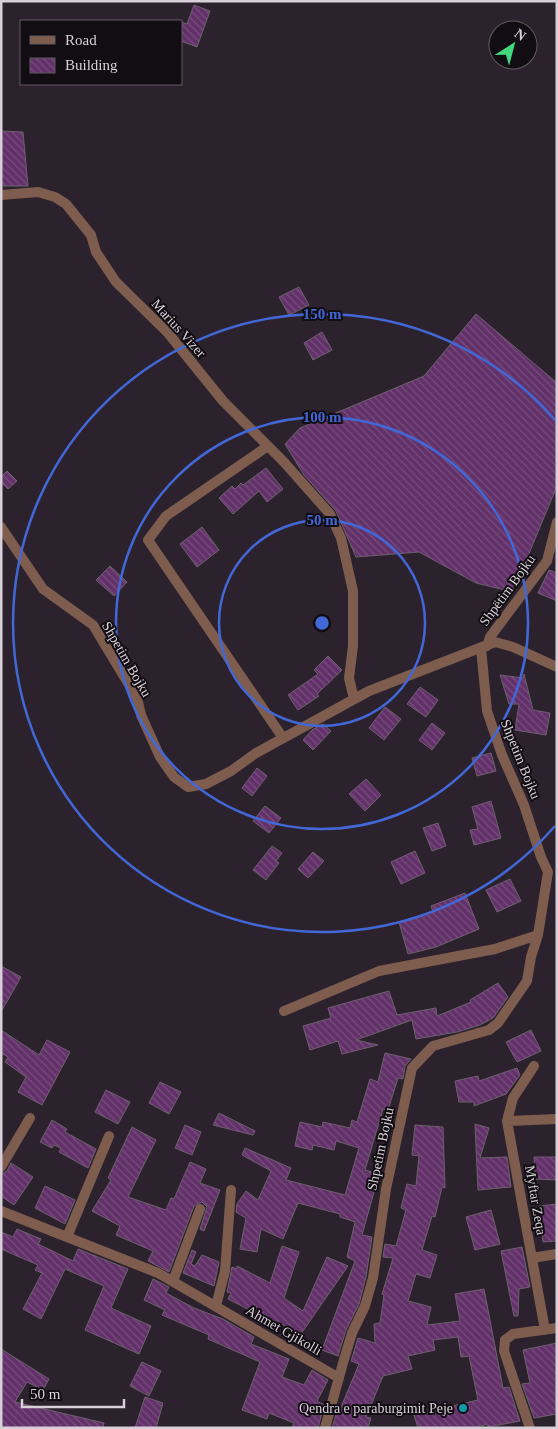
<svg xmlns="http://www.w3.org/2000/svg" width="558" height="1429" viewBox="0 0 558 1429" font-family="'Times New Roman',serif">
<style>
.building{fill:url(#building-back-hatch);stroke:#6d616e}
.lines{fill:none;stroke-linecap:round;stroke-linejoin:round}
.minor{stroke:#7e5d4f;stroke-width:10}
.ring{fill:none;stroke:#4268d8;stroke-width:2.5}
.culture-dot{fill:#0f9aa8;stroke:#120d12;stroke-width:2}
.labels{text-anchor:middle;stroke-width:4;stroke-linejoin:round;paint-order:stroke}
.street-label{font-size:14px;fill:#d7d0d8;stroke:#120d12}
.poi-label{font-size:14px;fill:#d7d0d8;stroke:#120d12;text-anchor:end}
.centre{fill:#4268d8;stroke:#120d12;stroke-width:2.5}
.ring-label{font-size:15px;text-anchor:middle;font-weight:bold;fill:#4268d8;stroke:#120d12;stroke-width:4;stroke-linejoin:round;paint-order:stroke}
</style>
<defs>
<pattern id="building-back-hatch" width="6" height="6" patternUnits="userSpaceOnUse" patternTransform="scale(1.25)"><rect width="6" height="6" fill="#623169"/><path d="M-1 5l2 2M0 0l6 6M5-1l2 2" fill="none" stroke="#784e7e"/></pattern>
</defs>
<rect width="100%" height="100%" fill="#2c222d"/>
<path class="building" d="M194,5L210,11L197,47L181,41V22L187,24Z
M1,131L23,132L28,186H1Z
M299,287L309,305L289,315L279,297Z
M476,314L557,383V486L513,592L476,583L419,552L356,557L336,511L304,475L285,444L300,428L424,376Z
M322,332L332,350L313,360L304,343Z
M266,468L283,489L267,502L259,491L233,514L219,498L232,486L235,489L241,483L243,485Z
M7,471L17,481L8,489L1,482V477Z
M202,527L219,550L197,567L180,544Z
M110,566L127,582L114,596L96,580Z
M549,570L557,573V601L538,593Z
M328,656L342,670L317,694L319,696L298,710L288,695L318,674L314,670Z
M524,674L533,710L550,713L546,735L515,730L519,704H509L500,675L523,678Z
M420,687L438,700L426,717L407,704Z
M385,707L401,719L384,740L369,728Z
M432,723L445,733L432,750L419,740Z
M323,724L331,731L313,750L303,740L312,730Z
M491,753L496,771L477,776L472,758Z
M257,768L267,776L252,796L242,788Z
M366,779L381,795L365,811L349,794Z
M491,801L501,838L474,845L470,830L478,829L472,807Z
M265,806L281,818L269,833L253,821Z
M438,823L446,846L432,851L423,828Z
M272,846L282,853L276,861L279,863L266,880L253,870Z
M415,851L425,873L401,884L391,862Z
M313,852L324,861L308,878L298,869Z
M510,879L521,901L497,912L486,890Z
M465,893L479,929L436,947L408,954L399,922L433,912L431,906Z
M1,966L21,977L1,1012Z
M498,983L508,997L493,1018L480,1025L457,1032L416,1039L412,1020L356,1040L378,1045L342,1054L338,1041L310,1050L303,1026L331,1018L328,1008L389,991L397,1015L436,1008L437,1016L471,1002L470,1000Z
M1,1030L39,1055L47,1040L70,1052L42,1105L18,1092L26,1077L5,1062L8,1057L1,1053Z
M531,1030L541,1051L517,1062L506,1042Z
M385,1053L411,1059L405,1066L403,1079L398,1078L388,1110L383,1109L365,1170L379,1174L362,1235L372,1237L366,1277L359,1304L346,1330L338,1356L322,1350L355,1261L347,1257L355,1222L340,1217V1214L298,1203L283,1239L261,1229L257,1252L240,1249L246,1218L236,1212L237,1204L246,1191L258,1200L271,1171L242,1155L245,1148L291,1168L286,1180L345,1195L359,1148L336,1141L334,1150L313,1145L312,1150L295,1146L300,1122L322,1127L323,1122L350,1128L352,1120L357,1122L370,1079L378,1082Z
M517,1068L520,1075L506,1094L474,1106V1102H459L455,1081L478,1076L479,1081Z
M160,1082L181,1092L169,1114L149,1103Z
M106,1090L130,1102L118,1124L95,1112Z
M219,1113L255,1131L253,1135L213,1125Z
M52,1120L67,1129L65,1132L96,1149L88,1168L59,1152L61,1148L54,1145L52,1148L40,1142Z
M475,1124L489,1128L480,1158L507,1157L511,1187L478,1190Z
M185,1125L201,1132L192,1155L175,1148Z
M415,1125L443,1127L445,1188L442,1187L435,1217L432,1216L422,1250L437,1255L430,1278L416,1274L408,1301L431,1307L427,1325L460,1321L455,1294L484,1289L503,1388L509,1387L520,1421L488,1427V1424L473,1428H418L414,1415L478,1400L469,1356L461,1357L458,1337L433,1340L435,1350L408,1356L412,1369L383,1376L366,1417L371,1418L368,1428H332L337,1411L339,1412L359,1364L351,1361L358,1338L375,1343L374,1324L380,1323L384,1295L382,1294L393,1258L383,1257L385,1244L396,1246L406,1210L401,1208L407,1184L416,1186L419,1156L412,1155Z
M132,1127L156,1140L128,1197L166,1210L171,1198L174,1199L190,1162L206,1169L200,1183L220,1190L204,1231L200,1229L207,1207L202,1202L194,1206L169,1272L148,1261L153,1251L116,1235L120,1226L92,1211L111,1180L108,1178Z
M534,1157H557V1180L535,1179Z
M11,1163L33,1177L14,1205L1,1196V1174L7,1171Z
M45,1186L75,1200L65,1224L35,1208Z
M557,1204V1241L543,1242L539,1206Z
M491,1210L500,1244L475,1250L466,1217Z
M17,1229L41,1239L38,1244L73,1261L78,1249L128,1269L111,1308L151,1326L139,1354L85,1330L104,1286L65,1269L41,1319L23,1309L42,1273L35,1270L38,1265L1,1249V1232L13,1237Z
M282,1246L299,1252L284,1298L303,1311L327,1257L348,1266L296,1341L292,1338L294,1332L276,1320L275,1323L228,1299L231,1293L227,1292L232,1267L237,1269V1266L270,1283Z
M522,1247L530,1287L519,1289L518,1316H514L501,1251Z
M192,1250L196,1252L191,1264L195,1266L202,1255L219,1262L214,1286L183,1273Z
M153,1279L169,1287L166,1293L194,1308L223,1319L254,1337L251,1344L289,1359L282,1377L304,1385L312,1370L328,1380L317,1401L324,1405L318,1428H292L294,1423L269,1413L267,1419L242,1410L260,1362L208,1339L209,1335L162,1315L165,1310L144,1300Z
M557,1343V1414L534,1418L522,1384L530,1383L523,1350Z
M1,1349L49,1379L43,1390L27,1382L15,1402L104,1423L103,1428H11L1,1425Z
M142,1362L161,1371L149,1396L130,1386Z
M145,1397L163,1403L156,1428H135Z"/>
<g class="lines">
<path class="minor" d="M1,195L38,192L55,197L66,204L91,235L96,252L116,282L168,333L223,401L283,461L330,514L341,538L353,591V646L349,678L354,699
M268,446L166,516L148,540L283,738
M1,527L43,589L93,625L137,698L141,715L160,757L174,777L188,787L206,784L231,771L256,753L369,691L495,642L513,647L557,667
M487,646L490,637L547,561L557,522
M284,1011L379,971L495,949L538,935
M534,1066L513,1098L507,1121L545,1330
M507,1121L557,1119
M1,1167L30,1118
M1,1211L158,1273L339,1378
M67,1237L109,1136
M532,1258L557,1254
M173,1281L200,1209
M216,1306L225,1271L231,1190
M325,1428L343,1363L352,1333L365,1306L373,1278L386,1189L412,1068L433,1046L489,1030L498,1023L527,981L531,957L538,935L548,872L541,857L524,805L502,755L487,711L481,648
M530,1428L504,1351L505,1340L513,1334L557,1328"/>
</g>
<g class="ring">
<circle cx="322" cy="623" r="103"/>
<circle cx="322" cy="623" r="206"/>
<path d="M555 826A309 309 0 1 1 555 420"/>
</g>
<circle class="culture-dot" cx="463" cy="1408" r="5"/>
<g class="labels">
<g class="street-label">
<text transform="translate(179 328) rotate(48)" y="5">Marius Vizer</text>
<text transform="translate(507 590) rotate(-54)" y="5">Shpëtim Bojku</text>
<text transform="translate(127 659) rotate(60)" y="5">Shpetim Bojku</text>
<text transform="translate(521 759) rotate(68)" y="5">Shpetim Bojku</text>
<text transform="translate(380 1149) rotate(-78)" y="5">Shpetim Bojku</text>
<text transform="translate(536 1200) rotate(80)" y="5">Myftar Zeqa</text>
<text transform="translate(284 1330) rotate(30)" y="5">Ahmet Gjikolli</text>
</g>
<g class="poi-label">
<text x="453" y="1413">Qendra e paraburgimit Peje</text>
</g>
</g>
<circle cx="322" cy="623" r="8" class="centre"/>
<g class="ring-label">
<text x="322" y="319">150 m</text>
<text x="322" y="422">100 m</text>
<text x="322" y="525">50 m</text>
</g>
<rect width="558" height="1429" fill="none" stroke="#d7d0d8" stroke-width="5"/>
<rect x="20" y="20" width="162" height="65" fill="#120d12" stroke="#615b61"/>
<rect x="30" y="36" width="25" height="8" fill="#7e5d4f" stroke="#615b61"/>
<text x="65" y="45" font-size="15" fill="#d7d0d8">Road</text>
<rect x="30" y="58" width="25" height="15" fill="url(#building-back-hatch)" stroke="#615b61"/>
<text x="65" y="70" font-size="15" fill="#d7d0d8">Building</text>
<g transform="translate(513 45) rotate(36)"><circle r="24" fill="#120d12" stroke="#615b61"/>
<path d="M0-4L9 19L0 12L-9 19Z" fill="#41d77c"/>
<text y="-8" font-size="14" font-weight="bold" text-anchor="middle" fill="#d7d0d8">N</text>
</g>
<path d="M22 1399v8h102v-8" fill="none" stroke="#d7d0d8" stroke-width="2.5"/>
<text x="30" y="1399" font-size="15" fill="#d7d0d8" stroke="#120d12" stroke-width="4" paint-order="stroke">50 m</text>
</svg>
